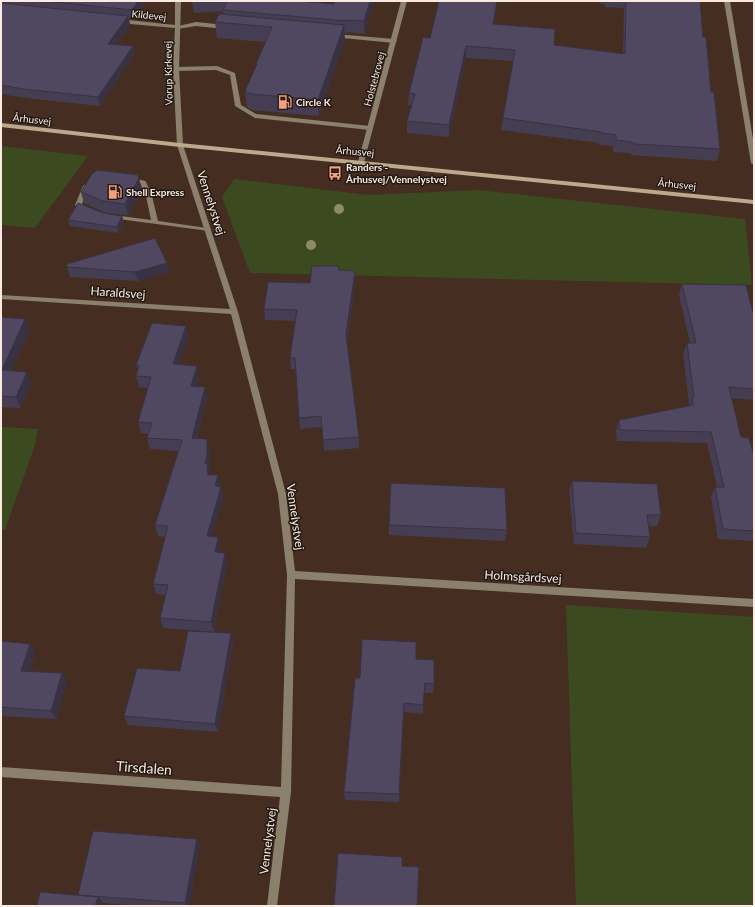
<svg xmlns="http://www.w3.org/2000/svg" width="755" height="907" viewBox="0 0 755 907" font-family="Lato,sans-serif">
<style>
.green{fill:#3c4a1f}
.lines{fill:none;stroke-linecap:round;stroke-linejoin:round}
.lane{fill:#8a806c;fill-rule:evenodd}
.street{fill:#8a806c;fill-rule:evenodd}
.secondary{fill:#baaa8b;fill-rule:evenodd}
.tree{fill:#8b8e61}
.wall{fill:#453e53}
.shaded-wall{fill:#383243}
.building{fill:#504860;stroke:#383243}
.labels{text-anchor:middle;stroke-width:3;stroke-linejoin:round;paint-order:stroke}
.far-street-label{font-size:10px;fill:#f9eae2;stroke:#231913}
.far-poi-label{font-size:10px;font-weight:bold;fill:#f9eae2;stroke:#231913;text-anchor:start}
.street-label{font-size:12px;fill:#f9eae2;stroke:#231913}
.near-street-label{font-size:14px;fill:#f9eae2;stroke:#231913}
</style>
<rect width="100%" height="100%" fill="#452e21"/>
<path class="green" d="M1,146L88,156L35,228L1,225Z
M234,179L369,195L478,190L745,219L752,285L250,273L222,197Z
M1,427L38,429L35,445L5,530H1Z
M566,605L754,617V906H576Z"/>
<g class="lines">
<path class="lane" d="M196,22L225,25L228,27L225,29L196,26L177,29L174,27Z
M335,34L394,39L397,41L394,43L333,37L332,36Z
M217,66L235,73L241,105L256,114L370,126L373,128L370,130L255,118L235,106L230,75L216,70L176,71L173,69L176,67Z
M129,177L145,181L146,182L152,196L158,221L207,228L210,230L209,231L111,218V216L113,215L151,220L146,196L140,183L127,180L126,179Z
M86,184L89,186L82,204L88,208L85,210L75,205L83,186Z"/>
<path class="street" d="M175,1H181L179,69L183,145L238,312L286,494L295,571L754,599V607L295,579L291,792L277,906H267L280,797L1,777V767L281,787L287,575L278,494L231,314L1,299V295L230,309L177,145L173,69L175,28L119,23L116,21L119,19L175,25Z
M401,1H407L364,162L361,164L359,163L358,162Z
M724,1H730L754,145V165L751,163Z"/>
<path class="secondary" d="M1,123L180,143L754,200V204L180,147L1,127Z"/>
</g>
<g class="tree">
<circle cx="339" cy="209" r="5"/>
<circle cx="311" cy="245" r="5"/>
</g>
<path class="wall" d="M1,1H146L134,19L129,18L130,25L116,45L134,55L100,106L26,98L1,94Z
M192,1H299L334,4L374,1L364,34L347,32V33H344L345,40L319,116L252,110L247,107L245,91L256,66V64L266,42L217,38L215,22L223,15V11L194,13Z
M497,1L494,24L554,45L623,54L624,8L605,7V4H600L601,1H700L703,37L720,149L717,161L632,155L629,153L613,152V146L599,145V143L501,130L503,118L513,61L466,58L449,137L407,133V121L412,105H408L409,93L430,38Z
M142,190L128,215L106,213L84,203L81,192Z
M68,220L124,222L118,233L70,226Z
M167,263L169,272L138,281L70,277L67,267Z
M339,266V270L355,271V282L347,342L359,437V448L324,451L322,427L300,429L295,369H291L290,358L295,321L265,320L264,309Z
M682,284L754,316V400L731,398L741,437L754,456V541L718,539L711,497L715,487H717L707,443L617,441L616,431L619,420L689,406V404L683,354L687,343H690L679,295Z
M1,317L25,319L30,330L11,370L31,383L20,408L1,407Z
M186,326L188,337L179,364L199,377L197,387H205L207,398L197,438L207,439L209,450L210,467L209,470L210,475H218L223,498L212,537H218L220,548L219,553H225L227,563L214,632L163,628L160,618L166,595L156,594L153,584L165,537L158,536L155,525L178,451L150,449L147,438L148,434L141,433L138,422L148,388L139,387L136,376L138,370L136,365Z
M572,481L661,515L657,526H648L650,537L646,548L574,544L569,491Z
M389,525L507,530L505,541L389,535Z
M231,633L233,642L218,732L128,725L124,716L180,671Z
M1,641L30,644L35,653L29,671L62,673L67,682L56,719L1,716Z
M416,659L434,684L433,693H424L423,714L404,712L399,802L345,800L344,792L360,678Z
M197,839L200,846L189,906H139L103,903L78,895Z"/>
<path class="shaded-wall" d="M138,1H146L134,19L132,10Z
M370,1H374L364,34V21Z
M497,1L492,35L493,24Z
M128,16L130,25L110,53L108,44Z
M344,25L345,40L319,116L318,100Z
M133,46L134,55L100,106L98,97Z
M466,46V58L449,137V125Z
M139,178L142,190L128,215L125,204Z
M122,216L124,222L118,233L117,227Z
M1,228L3,233L1,236Z
M167,263L169,272L138,281L135,272Z
M355,271V282L346,345V334Z
M25,319L30,330L6,381L2,370Z
M186,326L188,337L176,375L173,364Z
M197,366L199,377L194,397L191,386Z
M27,372L31,383L20,408L16,397Z
M205,387L207,398L194,449L192,438Z
M207,439L209,450L210,467L209,470L210,474V486L205,463Z
M218,475L221,486L218,497L215,486Z
M221,487L223,498L209,547L207,536Z
M218,537L220,548L217,563L215,552Z
M225,553L227,563L214,632L211,622Z
M231,633L233,642L218,732L215,724Z
M30,644L35,653L26,680L21,671Z
M62,673L67,682L56,719L51,711Z
M197,839L200,846L189,906H186L185,903Z
M98,897L103,903L102,906H95Z"/>
<path class="building" d="M46,1H138L132,10Z
M227,1H299L334,4L335,1H370L364,21L347,20V21L223,10Z
M439,1H497L493,24L555,29L554,45L625,54L626,1H700L703,37H706L711,92H714L720,149L635,144L632,142L616,140V135L601,133V132L503,118L515,50L466,46L449,125L407,121L415,94L409,93L423,37L430,38Z
M1,3L128,16L108,44L133,46L98,97L23,89L1,85Z
M219,14L344,25L318,100L251,94L245,91L257,64H256L272,27L215,22Z
M97,170L138,175L139,178L125,204L103,201L81,192L92,174Z
M78,203L103,213L122,216L117,227L68,220Z
M155,238L167,263L135,272L67,267V264Z
M312,266H339L338,270L355,271L346,334L359,437L323,440L321,416L299,418L295,358H290L297,310L264,309L268,282L310,283Z
M682,284L746,285L754,316V337H753L754,344V389L729,387L741,437L749,438L754,456V531L723,529L715,487H724L711,432L620,430L619,420L693,405L692,398H694L687,343H696Z
M1,317L25,319L2,370L27,372L16,397L1,396Z
M152,323L186,326L173,364L197,366L191,386L205,387L192,438L207,439V456L205,463H207L208,475H218L215,486L221,487L207,536L218,537L215,552L225,553L211,622L160,618L168,585L153,584L168,526L155,525L182,440L147,438L152,423L138,422L151,377L136,376L139,365H136Z
M572,481L657,484L661,515H647L650,537L576,533Z
M391,483L505,488L507,530L389,525Z
M188,631L231,633L215,724L124,716L137,668L180,671Z
M362,639L416,642V659L434,660V684L425,683L423,705L404,703L399,794L344,792L355,678H360Z
M1,641L30,644L21,671L62,673L51,711L1,707Z
M93,831L197,839L185,903L78,895Z
M338,853L402,857V866L419,867L417,906H334Z
M40,892L98,897L95,906H37Z"/>
<defs>
<symbol id="fuel-bare" viewBox="-9 -9 18 18"><path d="M-5.5-6h7V0h2V4h1.3V-2.5L3-4.5l.8-.8L6-3V5H2.5V1h-1V6h-7ZM-4.2-4.7v3.2H.2V-4.7Z" fill="#f2a07f" stroke="#231913" stroke-width="2.5" paint-order="stroke"/></symbol>
<symbol id="bus-bare" viewBox="-9 -9 18 18"><path d="M-5-6H5V4H4V6H2V4H-2V6H-4V4H-5ZM-3.5-4V0h7V-4ZM-3.5 1.2v1.5H-2V1.2ZM2 1.2v1.5H3.5V1.2Z" fill="#f2a07f" stroke="#231913" stroke-width="2.5" paint-order="stroke"/></symbol>
</defs>
<g fill-rule="evenodd">
<use href="#fuel-bare" x="275" y="92" width="20" height="20"/>
<use href="#bus-bare" x="325" y="163" width="20" height="20"/>
<use href="#fuel-bare" x="105" y="182" width="20" height="20"/>
</g>
<g class="labels">
<g class="far-street-label">
<text transform="translate(149 15) rotate(6)" y="4">Kildevej</text>
<text transform="translate(168 73) rotate(-91)" y="4">Vorup Kirkevej</text>
<text transform="translate(374 79) rotate(-75)" y="4">Holstebrovej</text>
<text transform="translate(32 119) rotate(6)" y="4">Århusvej</text>
<text transform="translate(355 151) rotate(5)" y="4">Århusvej</text>
<text transform="translate(677 184) rotate(6)" y="4">Århusvej</text>
</g>
<g class="far-poi-label">
<text x="296" y="106">Circle K</text>
<text x="346" y="171">Randers -<tspan x="346" dy="12">Århusvej/Vennelystvej</tspan></text>
<text x="126" y="196">Shell Express</text>
</g>
<g class="street-label">
<text transform="translate(211 203) rotate(72)" y="4">Vennelystvej</text>
<text transform="translate(118 293) rotate(4)" y="4">Haraldsvej</text>
<text transform="translate(295 517) rotate(82)" y="4">Vennelystvej</text>
<text transform="translate(523 577) rotate(3)" y="4">Holmsgårdsvej</text>
<text transform="translate(268 841) rotate(-83)" y="4">Vennelystvej</text>
</g>
<g class="near-street-label">
<text transform="translate(144 768) rotate(4)" y="5">Tirsdalen</text>
</g>
</g>
<rect width="755" height="907" fill="none" stroke="#f9eae2" stroke-width="4"/>
</svg>
